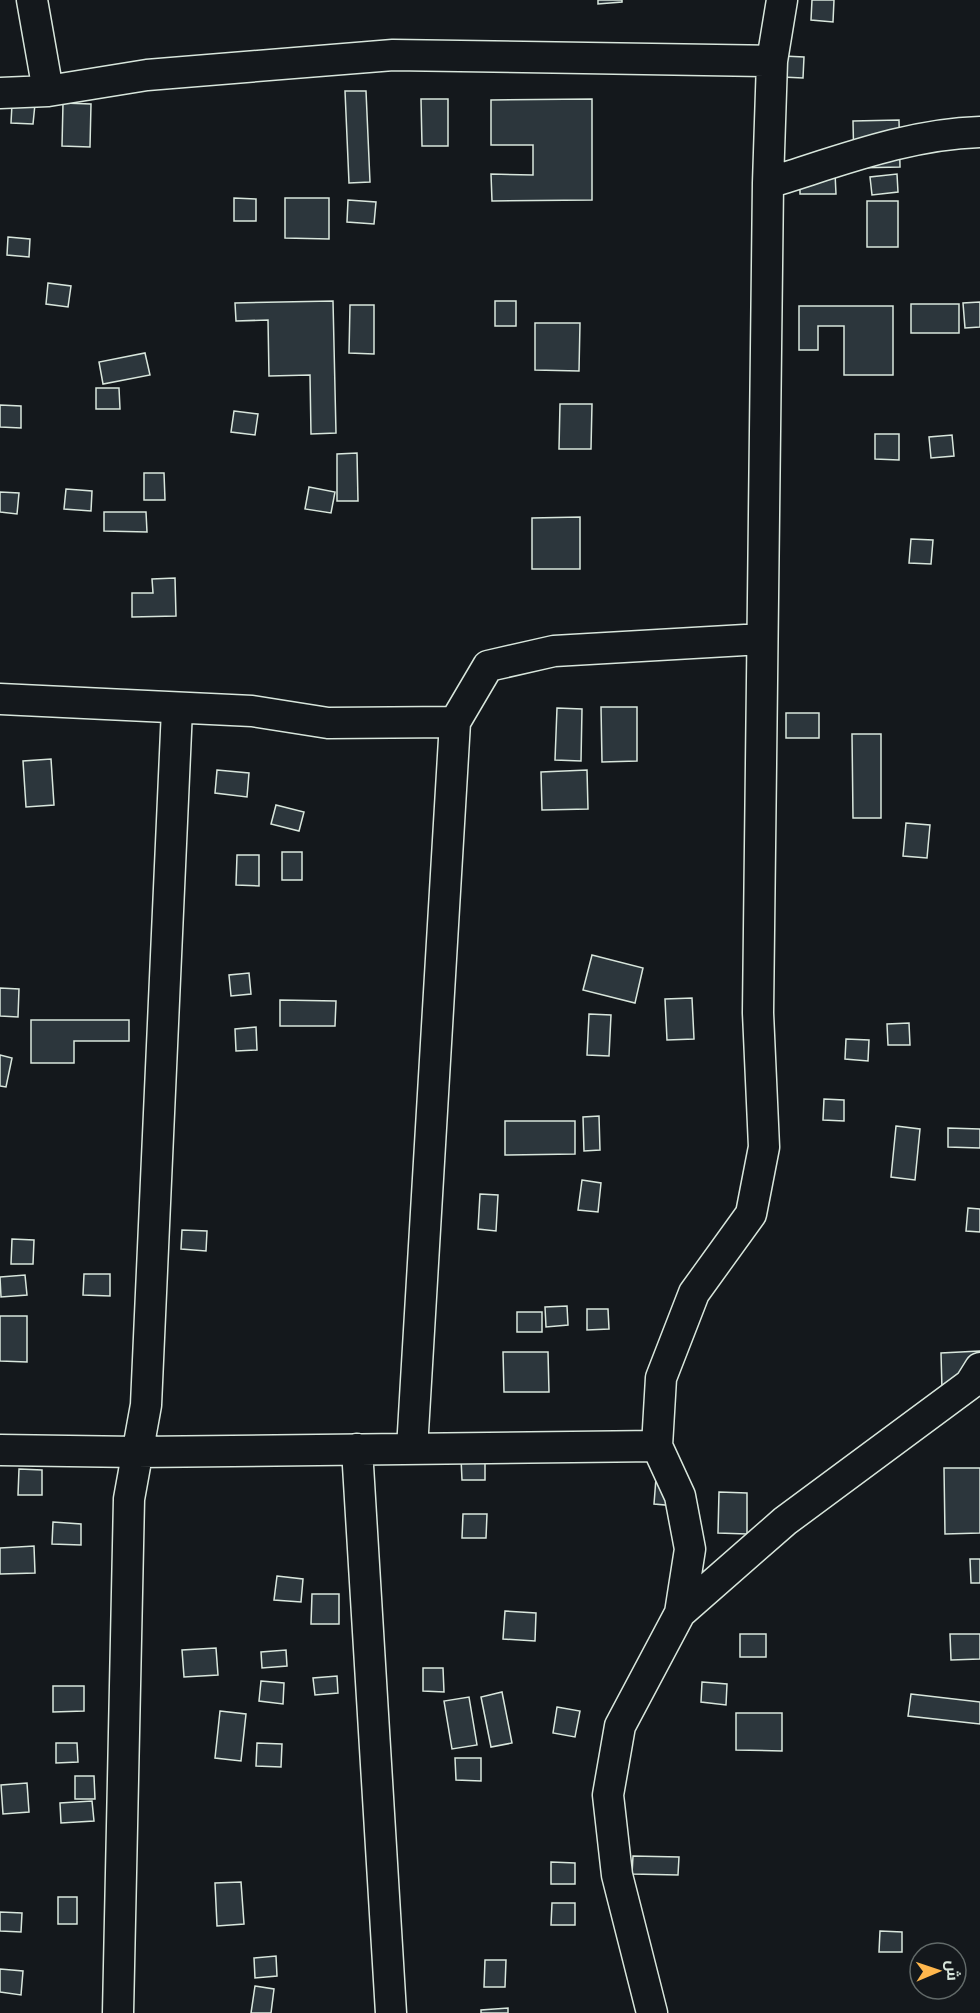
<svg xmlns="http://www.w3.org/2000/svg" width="980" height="2013" viewBox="0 0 980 2013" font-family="Overpass,Cairo,sans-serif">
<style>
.building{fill:#2c363c;stroke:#d8e6dc;stroke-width:1.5}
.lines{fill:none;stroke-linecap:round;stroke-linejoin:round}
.street-casing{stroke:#d8e6dc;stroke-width:33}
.street{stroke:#14181c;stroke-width:30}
</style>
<rect width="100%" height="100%" fill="#14181c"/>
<path class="building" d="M598,0H622V2L598,4Z
M812,0H834L833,22L811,20Z
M783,56L804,57L803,78L782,77Z
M345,91H366L370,182L349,183Z
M421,99H448V146H422Z
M592,99V200L492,201L491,174L533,175V145H491V100Z
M63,103L91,104L90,147L62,146Z
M12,104H35L33,124L11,123Z
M899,120L900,167L854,168L853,121Z
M835,173L836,194H800V174Z
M897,174L898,192L872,195L870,177Z
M234,198L256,199V221H234Z
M285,198H329V239L285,238Z
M348,200L376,202L374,224L347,222Z
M867,201H898V247H867Z
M8,237L30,239L29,257L7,255Z
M48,283L71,286L68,307L46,304Z
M333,301L336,433L311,434L310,375L269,376L268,320L236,321L235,303Z
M495,301H516V326H495Z
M980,302V327L965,328L963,303Z
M911,304H959V333H911Z
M350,305H374V354L349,353Z
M799,306H893V375H844V326H818V350H799Z
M535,323H580L579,371L535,370Z
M145,353L150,375L103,384L99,362Z
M96,388H119L120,409H96Z
M560,404H592L591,449H559Z
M0,405L21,406V428L0,427Z
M234,411L258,414L255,435L231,432Z
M875,434H899V460L875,459Z
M952,435L954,456L931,458L929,437Z
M357,453L358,501H337V454Z
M144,473H164L165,500H144Z
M309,487L335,492L331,513L305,509Z
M66,489L92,491L91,511L64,509Z
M0,492L19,493L17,514L0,512Z
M104,512H146L147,532L104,531Z
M580,517V569H532V518Z
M911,539L933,540L931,564L909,563Z
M175,578L176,616L132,617V593H153L152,579Z
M601,707H637V761L602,762Z
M557,708L582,709L581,761L555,760Z
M786,713H819V738H786Z
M852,734H881V818H853Z
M51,759L54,805L26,807L23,761Z
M217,770L249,773L247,797L215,793Z
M587,770L588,809L542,810L541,772Z
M276,805L304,812L299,831L271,824Z
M906,823L930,825L927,858L903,856Z
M282,852H302V880H282Z
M237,855H259V886L236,885Z
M592,955L643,968L635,1003L583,990Z
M249,973L251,994L231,996L229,975Z
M0,988L19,989L18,1017L0,1016Z
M692,998L694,1039L667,1040L665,999Z
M280,1000L336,1001L335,1026H280Z
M589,1014L611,1015L609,1056L587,1055Z
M31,1020H129V1041H74V1063H31Z
M909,1023L910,1045H888L887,1024Z
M256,1027L257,1050L236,1051L235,1029Z
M846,1039L869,1040L868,1061L845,1059Z
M0,1055L12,1058L6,1087L0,1086Z
M824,1099L844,1100V1121L823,1120Z
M599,1116L600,1150L584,1151L583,1117Z
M505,1121H575V1154L505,1155Z
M896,1126L920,1129L915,1180L891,1177Z
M948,1128L980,1129V1148L948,1147Z
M582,1180L601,1183L598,1212L578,1210Z
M480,1194L498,1195L496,1231L478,1229Z
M968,1208L980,1209V1232L966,1231Z
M182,1230L207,1231L206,1251L181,1249Z
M12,1239L34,1240L33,1264H11Z
M84,1274H110V1296L83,1295Z
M25,1275L27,1295L1,1297L0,1277Z
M567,1306L568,1325L546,1327L545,1307Z
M587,1309H608L609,1329L587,1330Z
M517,1312H542V1332H517Z
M0,1316H27V1362L0,1361Z
M980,1351V1389L942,1390L941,1353Z
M503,1352H548L549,1392H504Z
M461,1458H485V1480H462Z
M944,1468H980V1533L945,1534Z
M19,1469L42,1470V1495H18Z
M656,1478L677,1506L654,1504Z
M719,1492L747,1493V1534L718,1533Z
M463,1514H487L486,1538H462Z
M53,1522L81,1524V1545L52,1544Z
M34,1546L35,1573L0,1574V1548Z
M970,1559H980V1583H971Z
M277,1576L303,1579L301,1602L274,1600Z
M312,1594H339V1624H311Z
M505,1611L536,1613L535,1641L503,1639Z
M740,1634H766V1657H740Z
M950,1634H980V1659L951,1660Z
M216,1648L218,1675L184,1677L182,1650Z
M286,1650L287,1666L262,1668L261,1652Z
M423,1668H443L444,1692L423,1691Z
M337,1676L338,1693L315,1695L313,1678Z
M261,1681L284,1683L283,1704L259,1701Z
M702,1682L727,1684L726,1705L701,1702Z
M53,1686H84V1711L53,1712Z
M502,1692L512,1743L491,1747L481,1697Z
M911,1694L980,1702V1724L908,1716Z
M469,1697L477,1745L452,1749L444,1701Z
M557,1707L580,1711L575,1737L553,1733Z
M220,1711L246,1714L241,1761L215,1758Z
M736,1713H782V1751L736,1750Z
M56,1743H77L78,1762L56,1763Z
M257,1743L282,1744L281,1767L256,1766Z
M455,1758H481V1781L456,1780Z
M75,1776H94L95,1799H75Z
M27,1783L29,1812L3,1814L1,1785Z
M92,1801L94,1821L61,1823L60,1803Z
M633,1856L679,1857L678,1875L632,1874Z
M551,1862L575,1863V1884H551Z
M241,1882L244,1924L217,1926L215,1883Z
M58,1897H77V1924H58Z
M552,1903H575V1925H551Z
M0,1912L22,1913L21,1932L0,1931Z
M880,1931L902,1932V1952H879Z
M276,1956L277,1976L255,1978L254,1958Z
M485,1960H506L505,1987H484Z
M0,1969L23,1971L21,1995L0,1992Z
M255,1986L274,1989L271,2013H251Z
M508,2008V2013H481V2010Z"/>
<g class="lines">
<defs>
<path id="street" d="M32,0L48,91
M0,93L48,91L147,75L393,55L772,61
M768,183C837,162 907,134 980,132
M0,699L252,711L328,723L455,722
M357,1449L391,2013
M412,1449L455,722L488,666L554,651L762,639
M0,1450L137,1452L657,1446
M680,1613L785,1521L970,1384L980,1368
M118,2013L129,1499L146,1405L177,709
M652,2013L617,1875L608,1795L620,1726L680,1613L690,1549L680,1496L657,1446L661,1378L694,1293L751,1214L764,1147L758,1013L768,183L772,61L782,0"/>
</defs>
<use href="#street" class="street-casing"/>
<use href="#street" class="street"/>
</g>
<g transform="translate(938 1971) rotate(88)"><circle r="28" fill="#14181c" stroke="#626a69" stroke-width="1.5"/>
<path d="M0-4.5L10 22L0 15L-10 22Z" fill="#ffb74d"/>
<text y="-9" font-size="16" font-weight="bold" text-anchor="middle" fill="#d8e6dc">ش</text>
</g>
</svg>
